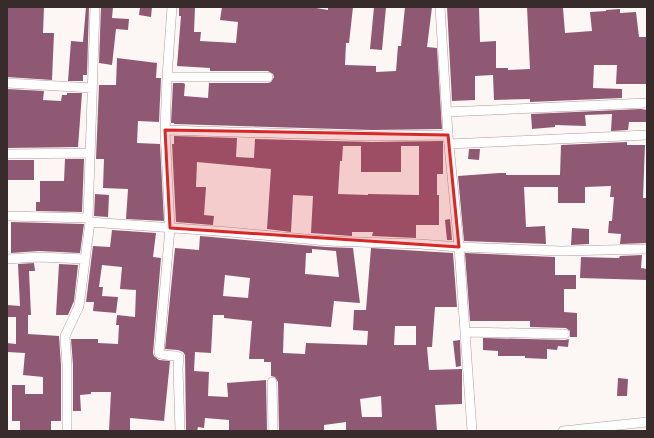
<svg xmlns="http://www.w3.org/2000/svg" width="654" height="438" viewBox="0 0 654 438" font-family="'Roboto Condensed',sans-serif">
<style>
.building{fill:#8f5873;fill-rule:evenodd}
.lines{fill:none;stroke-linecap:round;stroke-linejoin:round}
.minor-casing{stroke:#b69999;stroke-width:10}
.minor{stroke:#fff;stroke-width:9}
.marked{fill:#d62828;fill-opacity:0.2;stroke:#d62828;stroke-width:3;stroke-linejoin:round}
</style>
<rect width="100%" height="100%" fill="#fcf6f5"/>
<path class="building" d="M7,7H44L43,33H54L52,80L7,77Z
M86,7H89L87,75H83V81H68L71,41L83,42Z
M101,7H113L112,18L129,19L128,30L116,29L112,65L99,63Z
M140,7H152L151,17L139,15Z
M179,7H195L194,32H201L200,41L236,43L238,22L220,20L222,7H310L328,10V7H353L349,43H346L345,65L376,66V72L396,71L398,46H401L405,7H432L427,47L437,48L442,129L372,130L174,124V123H171L173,83H183L185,84L184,96L208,98L209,83H268L271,82L274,77L273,74L268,71H210V68L177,66L181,16H179Z
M374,7H386L382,50L370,49Z
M447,7H479L480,42L496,41V68H508V70L530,69L527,7L563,8L565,33L592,31L590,12L606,11V10L620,9V13L636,12L639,37H647V84H616L617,65H594L593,88L622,89V98L530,102V99L494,100L493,75L475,76V100L452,101Z
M117,58L157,63L156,78H161L159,122L138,121L137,143L160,144L164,221L126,219L128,189L103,188L104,159H96L99,85H116Z
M7,89L44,91L43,100L61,101L62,95H67V93H82L78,147L7,148Z
M641,109L647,110V122H629L628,130L611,131L612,114L585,115L586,126L555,125V127L532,129L531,114Z
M174,136L237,138L236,157L254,158L255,139L372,142L443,141V174H437V195H439V225H416V238L372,236L373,232H352V236L311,233L313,196L293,195L291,232L267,229L271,169L197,162L196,187H206L204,215L214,216L213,225L176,222L172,144H174ZM343,146H361V172H401V146H419V195L368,194V195L338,194L340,161H342Z
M627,142V145H645L643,198H647V243L620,244L621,234L608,233L609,221H612L614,197H610L611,186L585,187V203H558V187H524L526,227L545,226L546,244L464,241L458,176L499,173H506V175H560L561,145Z
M469,149H480L479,160L468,159Z
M65,159H84L82,212L36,211V202H40V181H64Z
M7,160H34V180H7Z
M95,194L109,195L108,217L94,216Z
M450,219L452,240H447L445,220Z
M11,222L84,224L80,253L39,251L11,253Z
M572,228L589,229V244L571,245Z
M112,230L156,233L153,257L161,258L153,353L154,356L159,360L170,361L164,421L130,418V431H109L111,392H91V394L80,395L81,411H73V365L71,339H98V343L118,344L119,325H116L117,315L135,317L136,290L120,289L122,267L102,265L99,287H103L102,296L118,297L116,313L93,311L94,302H86L93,246L110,247Z
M200,236L326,247L353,248L360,303L334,301L331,327L284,323L283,353L305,354L306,343L367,345L368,331L353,330L354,310H366L371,248L453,253L457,307H435L432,347H427L429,370L462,369V404L435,405L437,431H346V422L324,425V431H279L278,382L275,377L271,376V362H264V359H249L252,321L224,318V315H213L211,353L195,352L194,371L209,372L208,396L228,397L227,383L266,380L267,431H229V420L205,418L204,428L198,427L197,431H186L185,355L183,352L178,350L165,349L175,248L199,250ZM312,249L336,251L339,277L305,274L306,253H312ZM225,275L250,278L248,298L223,296ZM395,326H416V345H394ZM381,396L382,417H362L360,399Z
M465,253L555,257V275H576V289H564V312L577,313V337H570V331L566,328L530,327V321H470Z
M642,255L641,268L647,269V280L580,278L581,257L619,258L620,256Z
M34,263L35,271H29L31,315H28V334L59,336L61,365V421H51V431H20V421H12V385H25V394H43V377L23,375L25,353L7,352V343L16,344V317H7V305L20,306L18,264Z
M59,264L78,265L74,301L68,315H56Z
M483,338L565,340L569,339L568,347L558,346L557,350L547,349V359L525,358V356H498V351L483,350Z
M460,340L461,366L456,367L453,341Z
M618,378L628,379L627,396H617Z"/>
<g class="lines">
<defs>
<path id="minor" d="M172,7L167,77L165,130L170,228L159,353C165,357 172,354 179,357L178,368L180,431
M440,7L448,135L459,247L472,431
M167,77H268
M7,83L92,88
M446,112L647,103
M165,130L372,136L448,135
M449,144L647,135
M7,154L90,153
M7,216L88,218
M90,222L230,232L327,241L420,244L459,247L561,251L647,249
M7,259L39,257L85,259
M466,332L565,334
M272,382L273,431
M67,431V365L65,336L79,306L90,222L88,218L95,7
M563,431L647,422"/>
</defs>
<use href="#minor" class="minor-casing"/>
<use href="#minor" class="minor"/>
</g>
<path class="marked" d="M165,130L448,135L459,247L170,228Z"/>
<rect width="654" height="438" fill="none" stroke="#372b2b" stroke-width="16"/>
</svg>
